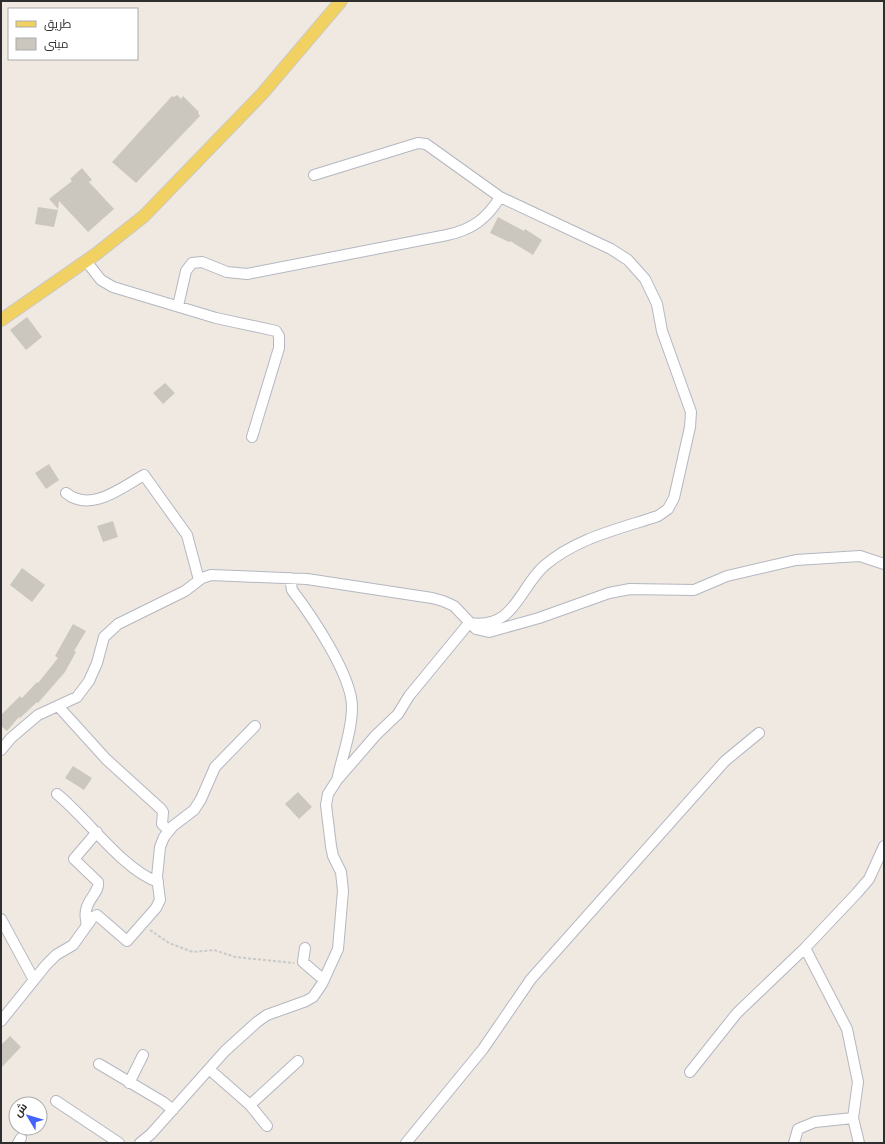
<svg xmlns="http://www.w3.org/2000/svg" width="885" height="1144" viewBox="0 0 885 1144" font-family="'Alegreya Sans',Cairo,sans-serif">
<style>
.building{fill:#cbc7bf}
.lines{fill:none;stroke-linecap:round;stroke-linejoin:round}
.minor-casing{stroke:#b4b7c1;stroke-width:12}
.major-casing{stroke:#c9c9c9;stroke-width:14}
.path{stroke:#c9c9c9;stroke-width:2;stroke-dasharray:3 2;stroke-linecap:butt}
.minor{stroke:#fff;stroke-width:10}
.major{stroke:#f2d163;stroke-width:12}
</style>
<rect width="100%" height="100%" fill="#efe9e1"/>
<path class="building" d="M177,95L181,99L183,96L199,112L198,113L200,116L136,183L112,162L172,96L174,97Z
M82,168L92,180L89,182L114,209L88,232L59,201L58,209L49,199L72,181L70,179Z
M38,207L58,210L54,227L35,224Z
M498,217L524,231L525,229L542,240L533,255L510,241L509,242L490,233Z
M27,317L42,337L26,350L10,330Z
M165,383L175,393L163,404L153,393Z
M49,464L59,480L46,489L35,473Z
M113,521L118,537L103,542L97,526Z
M22,568L45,585L32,602L10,585Z
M73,624L86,631L74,651L76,652L65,672L38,703L37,702L20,718L19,717L7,731L1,726V715L20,696L22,698L37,682L38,683L58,658L55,656Z
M73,766L92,778L84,790L65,778Z
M298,792L312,807L299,819L285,804Z
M10,1036L21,1047L1,1068V1045Z"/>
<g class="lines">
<defs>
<path id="minor" d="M86,261L101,280L113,287L216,318L276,331L279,336V348L252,437
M178,306L186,271L192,263L202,262L227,272L247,274L447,235C471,230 487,219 500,197
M66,493C91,513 121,488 144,475L187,535L199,580
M290,578L292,590C311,615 352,675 352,707C352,730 343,754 338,776
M58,706L106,759L161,809L163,812L162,824L169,831
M1,750L11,738L38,715L77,697L89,681L97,663L104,637L118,624L185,591L202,578L211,575L307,579L432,598L443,601L454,606L476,629L489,632L539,618L609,593L630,589L694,590L727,576L796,560L860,556L884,564
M57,794C87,818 123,870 158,882
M1,919L34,980
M87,925C80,901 100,895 98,882L74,859L97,832
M305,948L303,962L324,980
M805,948L847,1029L858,1082L853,1118L859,1143
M1,1021L46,965L56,955L73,945L93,917L97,915L127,941L156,908L160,900L157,877L160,847L164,837L173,826L194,810L201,799L215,767L255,726
M99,1064L163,1102L173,1110
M209,1069L250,1105L267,1126
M690,1072L737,1013L805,948L857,893L869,879L884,846
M129,1083L143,1055
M56,1101L119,1143
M250,1105L298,1061
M18,1143L21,1138
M140,1143L151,1134L225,1051L257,1022L267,1015L306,1001L313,997L322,984L338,949L343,891L341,872L333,856L331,846L326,805L328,794L337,780L376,735L398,714L409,696L469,623C514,630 518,590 544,566C576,538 619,529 658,516L668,509L674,498L690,427L691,412L662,331L657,304L645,279L628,260L611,249L500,197L426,144L418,143L314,175
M406,1143L483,1049L531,979L725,761L759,733
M794,1143L798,1129L815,1122L853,1118"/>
<path id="major" d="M1,320L96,254L144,216L262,94L341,1"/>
</defs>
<use href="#minor" class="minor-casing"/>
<use href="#major" class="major-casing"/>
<path class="path" d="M150,930L169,943L193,952L214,950L235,957L294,963"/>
<use href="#minor" class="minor"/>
<use href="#major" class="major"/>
</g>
<rect width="885" height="1144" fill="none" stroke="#2e2e2e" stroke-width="4"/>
<rect x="8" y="8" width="130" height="52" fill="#ffffff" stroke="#ababab"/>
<rect x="16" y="21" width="20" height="6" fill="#f2d163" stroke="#ababab"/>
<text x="44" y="28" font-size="12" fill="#2e2e2e">طريق</text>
<rect x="16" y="38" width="20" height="12" fill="#cbc7bf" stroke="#ababab"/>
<text x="44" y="48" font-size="12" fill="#2e2e2e">مبنى</text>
<g transform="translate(28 1116) rotate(308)"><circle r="19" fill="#ffffff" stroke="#ababab"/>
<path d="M0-3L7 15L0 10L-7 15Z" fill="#4264fb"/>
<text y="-6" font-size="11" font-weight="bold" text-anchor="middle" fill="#2e2e2e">ش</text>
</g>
</svg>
